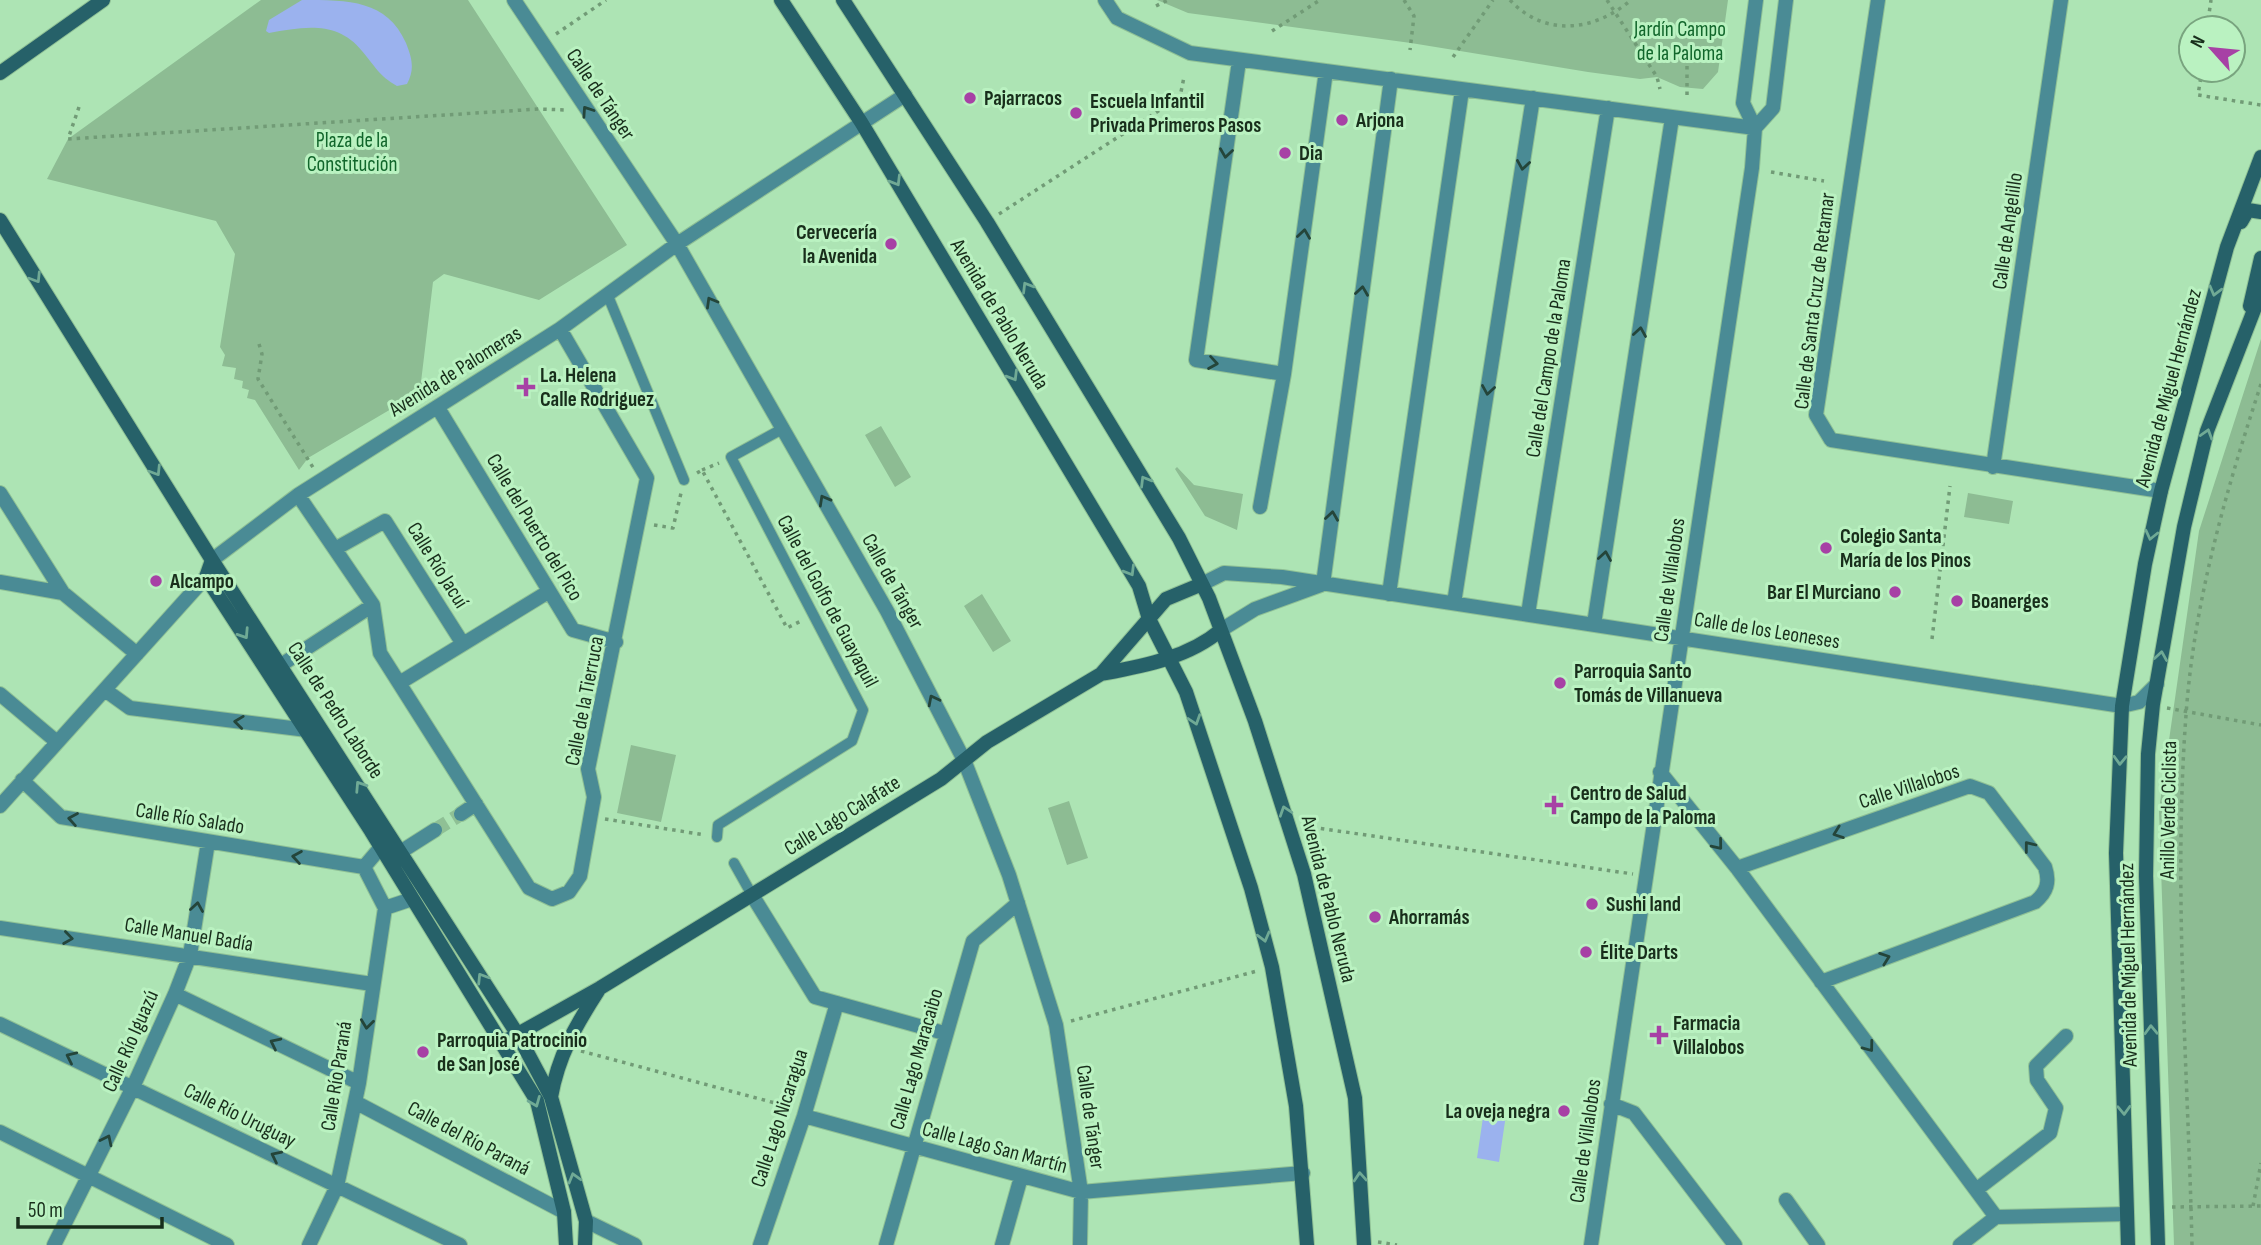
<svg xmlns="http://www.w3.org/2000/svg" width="2261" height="1245" viewBox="0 0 2261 1245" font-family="'Sofia Sans Condensed',sans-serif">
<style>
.green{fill:#8dbc93}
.water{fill:#9bb2ee}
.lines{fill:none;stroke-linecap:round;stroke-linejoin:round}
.street-tunnel{stroke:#8fc095;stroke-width:14;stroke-dasharray:14 7;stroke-linecap:butt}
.lane-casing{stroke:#8fc095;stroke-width:12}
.street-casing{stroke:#8fc095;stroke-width:16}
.secondary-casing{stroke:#8fc095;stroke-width:16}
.path{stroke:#719b76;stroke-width:3.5;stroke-dasharray:3.5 5;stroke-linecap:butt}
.lane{stroke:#4a8b95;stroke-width:10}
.street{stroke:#4a8b95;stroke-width:14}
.secondary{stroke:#266169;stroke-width:14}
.oneway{stroke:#24453a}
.oneway2{stroke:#70aa95}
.poi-dot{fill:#a741a5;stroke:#baf2c1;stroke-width:2.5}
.labels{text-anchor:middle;stroke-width:6;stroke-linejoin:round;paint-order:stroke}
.park-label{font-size:21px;fill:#11662b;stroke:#baf2c1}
.street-label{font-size:21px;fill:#182e1b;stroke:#baf2c1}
.poi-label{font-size:21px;font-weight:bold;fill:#182e1b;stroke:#baf2c1;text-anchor:start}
</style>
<rect width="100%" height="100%" fill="#ade4b4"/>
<path class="green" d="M261,0H468L627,245L539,300L444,274L433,282L421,382L425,389L308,458L299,470L255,400L247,398L249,390L242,388L243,381L234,379L236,368L222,366L225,355L220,347L235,254L216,221L47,179L68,139Z
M1157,0H1728L1718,72L1703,89L1680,87L1657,77L1640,79L1588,72L1411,43L1188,13Z
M2261,339V1245H2174L2159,810L2199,531Z
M881,426L911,477L895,487L865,435Z
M1177,467L1194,485L1243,494L1237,530L1205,516L1175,469Z
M1968,493L2013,501L2009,524L1964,517Z
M982,594L1011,641L993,652L964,606Z
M631,745L676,755L661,822L617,813Z
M1069,801L1088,858L1067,865L1048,808Z"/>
<path class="water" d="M302,0C349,0 387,0 406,43C412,58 415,69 407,84L397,86C379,76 375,66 362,51C337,20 303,27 269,33L266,31L269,20Z
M1485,1104L1507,1108L1499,1162L1477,1158Z"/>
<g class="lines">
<path class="street-tunnel" d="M435,830L461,814"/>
<defs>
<path id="lane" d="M608,296L684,480
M717,837L718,825L852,741L863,710L731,457L784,428
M734,863L752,895"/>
<path id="street" d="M514,0L677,244L887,611L964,760L1009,875L1056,1025L1081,1192L1080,1245
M1105,0L1117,18L1190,53L1755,128
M1878,0L1816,415L1831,440L2161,491
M1239,61L1196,360L1284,374
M1755,128L1773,108L1786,0
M438,408L573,630L616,642
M1993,467L2061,0
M0,493L63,593
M298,495L373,605L380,653L529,888L552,899L569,892L580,876L594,797L588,769L647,478L560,329
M1260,507L1284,374L1326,71
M335,549L385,521L463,644
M212,560L298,495L560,329L677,244L905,95
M0,582L63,593L137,654
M1202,584L1224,573L1282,577L2122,706L2139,702L2157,684
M1323,584L1391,79
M1389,594L1462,90
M1454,603L1533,98
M1528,614L1608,108
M1594,624L1672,118
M1221,630L1255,609L1321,585
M281,665L373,605
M401,682L548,592
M105,690L130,708L307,730
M0,694L57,742
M1660,772L1737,868L1996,1217L1960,1245
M22,780L61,817L364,867
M0,806L206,577
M461,814L476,804
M381,847L364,867L385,908L412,899
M402,851L435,830
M1737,868L1970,786L1989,793L2045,867C2050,882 2047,892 2035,902L1821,982
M752,895L815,997L944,1033
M0,928L372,984
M175,994L359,1083
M0,1024L460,1245
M355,1102L564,1212
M1611,1104L1634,1113L1735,1245
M804,1116L1081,1192L1303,1173
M0,1132L227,1245
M1976,1190L2050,1133L2056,1108L2037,1080L2036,1066L2066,1036
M1786,1200L1818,1245
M1996,1217L2127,1214
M586,1221L635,1245
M54,1245L133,1087L175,994L190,955L208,842
M309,1245L337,1186L359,1083L385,908
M760,1245L804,1116L837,1003
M886,1245L973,941L1018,903
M1002,1245L1021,1177
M1591,1245L1752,168L1755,128L1743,103L1756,0"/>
<path id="secondary" d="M781,0L861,122L1139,586L1149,619L1186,692L1251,888L1272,967L1296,1106L1307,1245
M843,0L987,222L1179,538L1209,598L1255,721L1304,874L1355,1098L1364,1245
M0,73L103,0
M0,220L212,560L518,1035L551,1097L586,1221L585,1245
M2241,222L2248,210L2261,212
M2250,306L2261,258
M212,560L206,577L371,831L537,1101L564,1212L566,1245
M1101,674C1143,666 1188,658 1221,630
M502,1043L600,988L941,779L987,742L1101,674L1166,599L1202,584
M551,1097C558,1056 576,1025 598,991
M2128,1245L2116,853L2122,706L2145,564L2161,491L2227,247L2261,157
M2158,1245L2146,876L2148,754L2153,704L2184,527L2207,431L2261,292"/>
</defs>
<use href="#lane" class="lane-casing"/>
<use href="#street" class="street-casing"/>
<use href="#secondary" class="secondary-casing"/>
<path class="path" d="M1404,0L1414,16L1410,50
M1510,0C1545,38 1595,31 1631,0
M1607,0L1657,77L1660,89
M1156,6L1168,0
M2207,28L2211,0
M1272,31L1320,0
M556,34L606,0
M1453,57L1493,0
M1687,66V95
M2202,70L2198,95L2261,105
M79,107L68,139L539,109L567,110
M1771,172L1824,181
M999,214L1180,97L1184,77
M259,344L262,354L258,379L314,469
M702,470L719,463
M697,473L702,470L787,628L803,620
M654,525L673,528L681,493
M1932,639L1950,486
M2167,708L2261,725
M605,819L705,835
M1304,826L1633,874
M1071,1021L1257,971
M581,1051L790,1107
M2253,1206L2261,1163
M2172,1207L2261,1206
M1378,1242L1397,1245
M2192,1245C2188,1069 2173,890 2186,715C2194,601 2226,491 2261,384"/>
<use href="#lane" class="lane"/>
<use href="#street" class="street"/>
<use href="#secondary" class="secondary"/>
</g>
<defs><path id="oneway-chevron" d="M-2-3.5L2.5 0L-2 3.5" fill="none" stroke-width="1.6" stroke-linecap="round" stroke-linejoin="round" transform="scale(1.75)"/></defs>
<g class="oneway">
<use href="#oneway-chevron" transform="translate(587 111) rotate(-124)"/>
<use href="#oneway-chevron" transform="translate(1226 153) rotate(98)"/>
<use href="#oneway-chevron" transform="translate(1523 165) rotate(99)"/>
<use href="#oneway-chevron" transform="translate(1304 234) rotate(-82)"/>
<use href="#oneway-chevron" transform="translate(1362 291) rotate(-82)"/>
<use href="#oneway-chevron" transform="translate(711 302) rotate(-120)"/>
<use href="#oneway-chevron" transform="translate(1640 332) rotate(-81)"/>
<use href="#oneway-chevron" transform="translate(1213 363) rotate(9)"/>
<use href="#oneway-chevron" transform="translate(1488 390) rotate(99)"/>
<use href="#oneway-chevron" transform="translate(824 500) rotate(-119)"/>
<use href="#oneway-chevron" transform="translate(1332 516) rotate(-82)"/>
<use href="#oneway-chevron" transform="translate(1605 556) rotate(-81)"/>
<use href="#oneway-chevron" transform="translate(933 700) rotate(-117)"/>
<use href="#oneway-chevron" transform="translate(239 722) rotate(-173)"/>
<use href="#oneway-chevron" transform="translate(73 819) rotate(-170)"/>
<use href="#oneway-chevron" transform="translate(1838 833) rotate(160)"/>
<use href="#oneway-chevron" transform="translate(1718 845) rotate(51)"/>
<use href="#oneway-chevron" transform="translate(2029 846) rotate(-128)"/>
<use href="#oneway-chevron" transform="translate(297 857) rotate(-171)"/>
<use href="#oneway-chevron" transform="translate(197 907) rotate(-81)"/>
<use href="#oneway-chevron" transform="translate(68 938) rotate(8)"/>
<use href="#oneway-chevron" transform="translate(1885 958) rotate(-20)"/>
<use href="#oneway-chevron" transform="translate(367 1024) rotate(97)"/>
<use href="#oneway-chevron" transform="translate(275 1043) rotate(-154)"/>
<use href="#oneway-chevron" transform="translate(1869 1047) rotate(53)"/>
<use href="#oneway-chevron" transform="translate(71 1057) rotate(-155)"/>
<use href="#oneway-chevron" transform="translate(107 1140) rotate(-64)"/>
<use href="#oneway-chevron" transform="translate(276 1156) rotate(-154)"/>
</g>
<g class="oneway2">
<use href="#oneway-chevron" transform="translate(896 181) rotate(59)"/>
<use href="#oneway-chevron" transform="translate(36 278) rotate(58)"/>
<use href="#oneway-chevron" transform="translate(1027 287) rotate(-121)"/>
<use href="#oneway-chevron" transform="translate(2215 291) rotate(105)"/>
<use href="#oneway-chevron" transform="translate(1013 376) rotate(59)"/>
<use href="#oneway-chevron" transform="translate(2207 434) rotate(-73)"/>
<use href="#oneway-chevron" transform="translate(156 471) rotate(58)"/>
<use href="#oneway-chevron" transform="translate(1145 481) rotate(-121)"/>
<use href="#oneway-chevron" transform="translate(2151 535) rotate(103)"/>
<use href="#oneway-chevron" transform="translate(1130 571) rotate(59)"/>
<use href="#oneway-chevron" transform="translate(244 634) rotate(57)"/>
<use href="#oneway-chevron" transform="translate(2161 656) rotate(-81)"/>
<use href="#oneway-chevron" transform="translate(1195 720) rotate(72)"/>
<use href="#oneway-chevron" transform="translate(2120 760) rotate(92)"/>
<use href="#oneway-chevron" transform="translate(360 786) rotate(-123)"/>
<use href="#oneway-chevron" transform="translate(1285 811) rotate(-108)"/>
<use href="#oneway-chevron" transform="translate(1264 937) rotate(75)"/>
<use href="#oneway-chevron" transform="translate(482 978) rotate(-122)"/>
<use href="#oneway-chevron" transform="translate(2151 1030) rotate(-92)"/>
<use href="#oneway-chevron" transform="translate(535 1102) rotate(68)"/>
<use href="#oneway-chevron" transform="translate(2124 1110) rotate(88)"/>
<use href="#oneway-chevron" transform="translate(1360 1177) rotate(-94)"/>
<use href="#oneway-chevron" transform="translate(574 1178) rotate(-106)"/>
</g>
<g class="poi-dot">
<circle cx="970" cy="98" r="7"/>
<circle cx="1076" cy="113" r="7"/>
<circle cx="1342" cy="120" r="7"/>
<circle cx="1285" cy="153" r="7"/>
<circle cx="891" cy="244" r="7"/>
<path d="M522.5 376.5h7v7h7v7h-7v7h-7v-7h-7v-7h7z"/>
<circle cx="1826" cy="548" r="7"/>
<circle cx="156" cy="581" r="7"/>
<circle cx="1895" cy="592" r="7"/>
<circle cx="1957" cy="601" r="7"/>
<circle cx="1560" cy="683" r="7"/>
<path d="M1550.5 794.5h7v7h7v7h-7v7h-7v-7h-7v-7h7z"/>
<circle cx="1592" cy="904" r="7"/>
<circle cx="1375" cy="917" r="7"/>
<circle cx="1586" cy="952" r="7"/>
<path d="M1655.5 1024.5h7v7h7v7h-7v7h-7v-7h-7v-7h7z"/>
<circle cx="423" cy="1052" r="7"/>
<circle cx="1564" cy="1111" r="7"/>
</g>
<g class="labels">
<g class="park-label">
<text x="1680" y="36">Jardín Campo<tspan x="1680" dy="24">de la Paloma</tspan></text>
<text x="352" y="147">Plaza de la<tspan x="352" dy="24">Constitución</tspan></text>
</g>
<g class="street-label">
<text transform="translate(601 94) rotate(56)" y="7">Calle de Tánger</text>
<text transform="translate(2007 231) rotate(-82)" y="7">Calle de Angelillo</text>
<text transform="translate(1814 301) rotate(-83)" y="7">Calle de Santa Cruz de Retamar</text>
<text transform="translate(1000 314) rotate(59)" y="7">Avenida de Pablo Neruda</text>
<text transform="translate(1548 358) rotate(-81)" y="7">Calle del Campo de la Paloma</text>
<text transform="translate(455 371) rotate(-32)" y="7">Avenida de Palomeras</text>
<text transform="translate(2168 388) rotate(-75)" y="7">Avenida de Miguel Hernández</text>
<text transform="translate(535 527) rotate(59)" y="7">Calle del Puerto del Pico</text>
<text transform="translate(438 565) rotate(58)" y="7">Calle Río Jacuí</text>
<text transform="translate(1669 580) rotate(-82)" y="7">Calle de Villalobos</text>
<text transform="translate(893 581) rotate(61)" y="7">Calle de Tánger</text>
<text transform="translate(828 601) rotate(62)" y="7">Calle del Golfo de Guayaquil</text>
<text transform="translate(1767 630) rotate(9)" y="7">Calle de los Leoneses</text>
<text transform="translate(584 701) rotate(-79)" y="7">Calle de la Tierruca</text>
<text transform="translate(336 710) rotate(57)" y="7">Calle de Pedro Laborde</text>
<text transform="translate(1909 786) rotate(-18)" y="7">Calle Villalobos</text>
<text transform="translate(2168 810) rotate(-89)" y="7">Anillo Verde Ciclista</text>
<text transform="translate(842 815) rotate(-32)" y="7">Calle Lago Calafate</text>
<text transform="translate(190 818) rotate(9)" y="7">Calle Río Salado</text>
<text transform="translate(1329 899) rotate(76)" y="7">Avenida de Pablo Neruda</text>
<text transform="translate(189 934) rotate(9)" y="7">Calle Manuel Badía</text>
<text transform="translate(2128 965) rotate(-91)" y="7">Avenida de Miguel Hernández</text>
<text transform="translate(130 1041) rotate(-66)" y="7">Calle Río Iguazú</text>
<text transform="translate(916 1059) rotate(-74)" y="7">Calle Lago Maracaibo</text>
<text transform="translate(336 1076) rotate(-81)" y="7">Calle Río Paraná</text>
<text transform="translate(240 1115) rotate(26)" y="7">Calle Río Uruguay</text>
<text transform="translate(1091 1117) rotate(82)" y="7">Calle de Tánger</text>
<text transform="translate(779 1118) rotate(-72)" y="7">Calle Lago Nicaragua</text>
<text transform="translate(469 1138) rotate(28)" y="7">Calle del Río Paraná</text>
<text transform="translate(1585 1141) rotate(-82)" y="7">Calle de Villalobos</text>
<text transform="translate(995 1147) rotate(15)" y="7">Calle Lago San Martín</text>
</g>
<g class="poi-label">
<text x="984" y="105">Pajarracos</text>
<text x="1090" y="108">Escuela Infantil<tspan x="1090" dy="24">Privada Primeros Pasos</tspan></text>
<text x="1356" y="127">Arjona</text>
<text x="1299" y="160">Dia</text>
<text x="877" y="239" text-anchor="end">Cervecería<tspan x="877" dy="24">la Avenida</tspan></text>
<text x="540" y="382">La. Helena<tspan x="540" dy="24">Calle Rodriguez</tspan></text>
<text x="1840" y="543">Colegio Santa<tspan x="1840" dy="24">María de los Pinos</tspan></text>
<text x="170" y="588">Alcampo</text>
<text x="1881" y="599" text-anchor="end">Bar El Murciano</text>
<text x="1971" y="608">Boanerges</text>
<text x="1574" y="678">Parroquia Santo<tspan x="1574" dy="24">Tomás de Villanueva</tspan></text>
<text x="1570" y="800">Centro de Salud<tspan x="1570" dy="24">Campo de la Paloma</tspan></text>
<text x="1606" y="911">Sushi land</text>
<text x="1389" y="924">Ahorramás</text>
<text x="1600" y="959">Élite Darts</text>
<text x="1673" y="1030">Farmacia<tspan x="1673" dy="24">Villalobos</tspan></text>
<text x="437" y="1047">Parroquia Patrocinio<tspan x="437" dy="24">de San José</tspan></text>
<text x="1550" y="1118" text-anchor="end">La oveja negra</text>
</g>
</g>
<g transform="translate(2212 49) rotate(297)"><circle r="33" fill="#baf2c1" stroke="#79a47f" stroke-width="2"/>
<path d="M0-5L12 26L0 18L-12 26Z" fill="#a741a5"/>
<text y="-10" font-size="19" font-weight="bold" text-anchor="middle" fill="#182e1b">N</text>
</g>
<path d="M18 1217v10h144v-10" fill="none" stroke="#182e1b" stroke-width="3.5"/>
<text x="28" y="1217" font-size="21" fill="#182e1b" stroke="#baf2c1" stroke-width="5" paint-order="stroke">50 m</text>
</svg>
